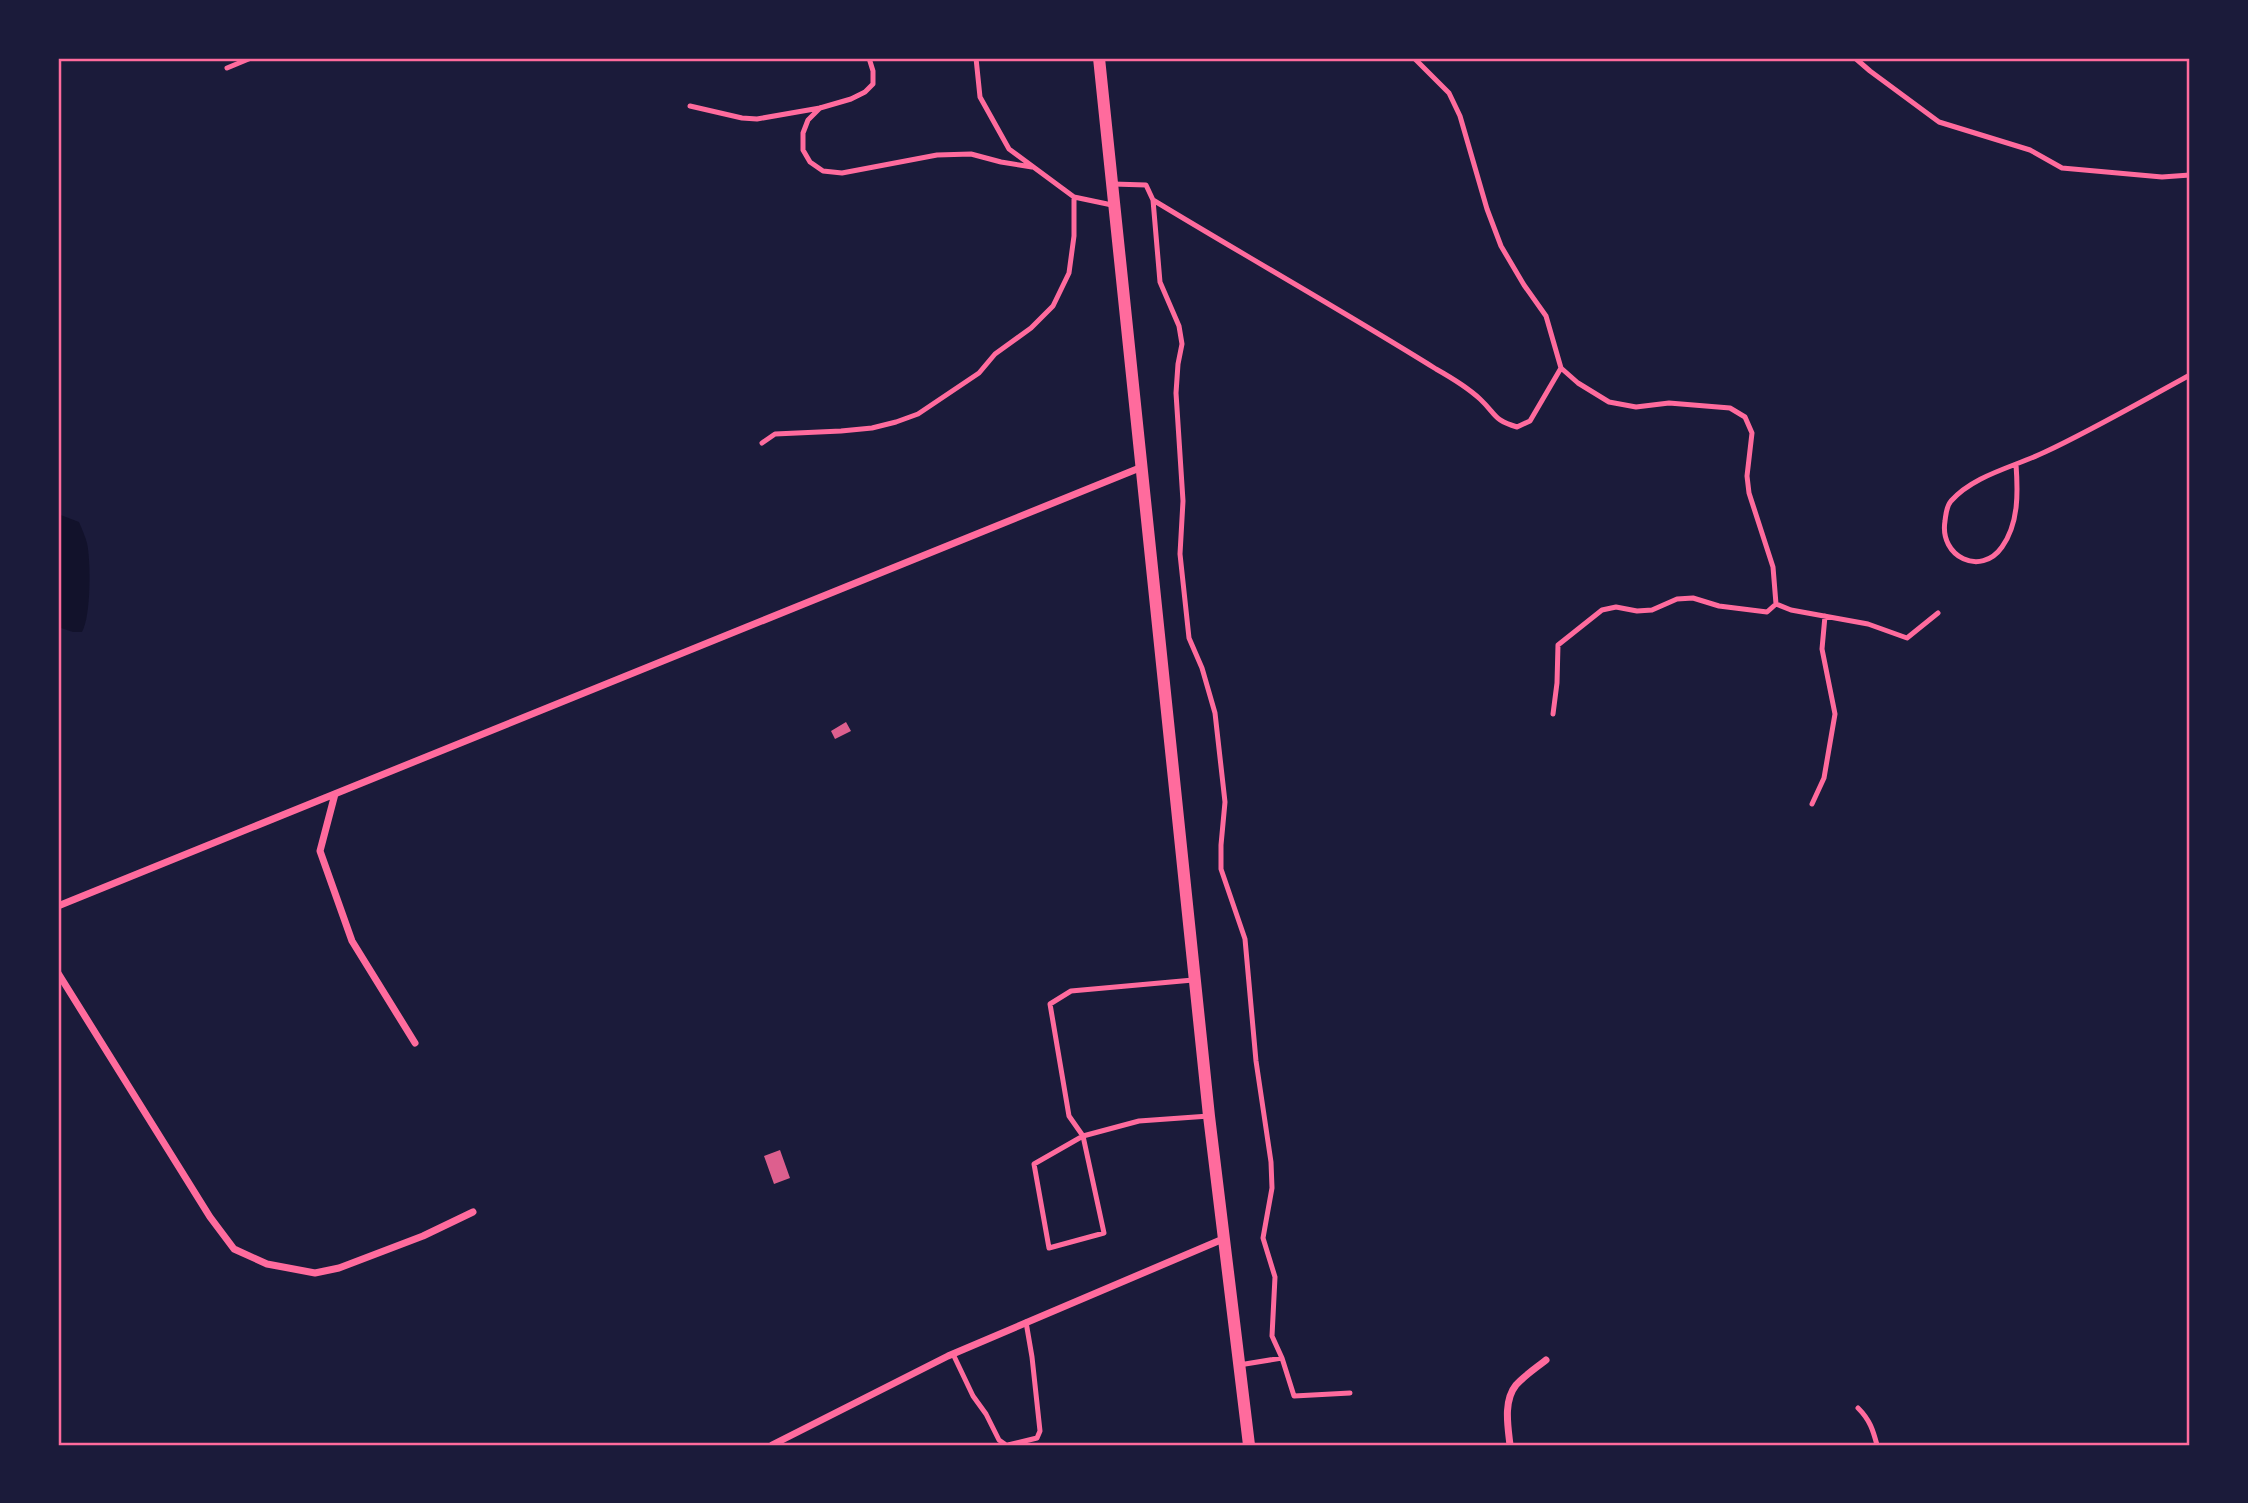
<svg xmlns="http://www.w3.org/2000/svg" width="2248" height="1503" viewBox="0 0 2248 1503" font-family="Commissioner,sans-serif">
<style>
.water{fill:#12122b}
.building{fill:#dd5f8e}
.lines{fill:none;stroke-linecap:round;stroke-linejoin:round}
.service{stroke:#ff6b9d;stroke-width:5}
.minor{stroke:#ff6b9d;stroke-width:7}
.tertiary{stroke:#ff6b9d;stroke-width:12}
.neatline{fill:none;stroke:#ff6b9d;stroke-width:2.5}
</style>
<rect width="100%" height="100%" fill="#1b1b3a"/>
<path class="water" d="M58,514L79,522C82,529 85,536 87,543C91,561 91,616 82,632H73L58,627Z"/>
<path class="building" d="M846,722L851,731L835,739L831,731Z
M780,1150L790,1178L774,1184L764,1156Z"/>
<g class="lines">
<path class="service" d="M976,58L980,97L1009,149L1074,197L1112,205
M1414,58L1449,93L1460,116L1487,209L1501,246L1524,285L1546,316L1561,368L1578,383L1609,402L1636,407L1669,403L1730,408L1745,417L1752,433L1747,476L1749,493L1773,567L1776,604L1791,610L1868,624L1907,638L1938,613
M1855,58L1870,71L1939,122L2030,150L2062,168L2162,177L2190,175
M227,68L251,58
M690,106L742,118L757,119L820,108L851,99L865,92L873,84V71L869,58
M820,108L808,120L803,133V150L810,162L823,171L842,173L937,155L971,154L1001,162L1032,167
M1113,184L1146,185L1153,200L1160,282L1179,326L1182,344L1178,364L1176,393L1183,501L1180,554L1189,638L1202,668L1215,713L1225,802L1221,845V869L1245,939L1256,1061L1271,1162L1272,1188L1263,1238L1275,1277L1272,1336L1282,1358
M1153,200C1247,257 1343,311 1436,369C1452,378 1467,387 1480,399C1497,415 1493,420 1517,427L1530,421L1561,368
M762,443L775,434L841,431L872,428L896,422L918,414L979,373L995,354L1031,328L1053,306L1069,273L1074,236V197
M2016,464C2018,492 2019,523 2002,547C1981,577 1939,557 1945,521C1946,514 1946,507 1951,501C1974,475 2014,467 2045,452C2094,429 2142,401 2190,375
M1553,714L1557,683L1558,645L1602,610L1616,607L1637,611L1652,610L1677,599L1693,598L1719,606L1767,612L1776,604
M1812,804L1824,778L1835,714L1822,649L1825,616
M1193,980L1071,991L1050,1004L1069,1116L1083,1136L1104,1233L1049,1248L1034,1164L1083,1136L1139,1121L1209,1116
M953,1354L973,1396L986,1414L999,1440L1006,1445
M1239,1365L1282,1358L1294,1396L1350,1393
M1858,1408C1870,1420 1873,1430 1877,1445
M1008,1445L1037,1438L1040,1431L1032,1357L1026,1322"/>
<path class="minor" d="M335,794L320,851L352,941L415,1043
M58,906L1142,467
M58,973L210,1217L234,1249L267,1264L315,1273L339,1268L423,1236L473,1212
M772,1445L948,1356L1223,1239
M1510,1445C1508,1427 1503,1401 1516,1385C1524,1376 1536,1368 1546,1360"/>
<path class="tertiary" d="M1099,58L1209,1116L1249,1445"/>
</g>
<rect width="2248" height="1503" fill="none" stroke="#1b1b3a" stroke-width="119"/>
<rect x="60" y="60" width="2128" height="1384" class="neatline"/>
</svg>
